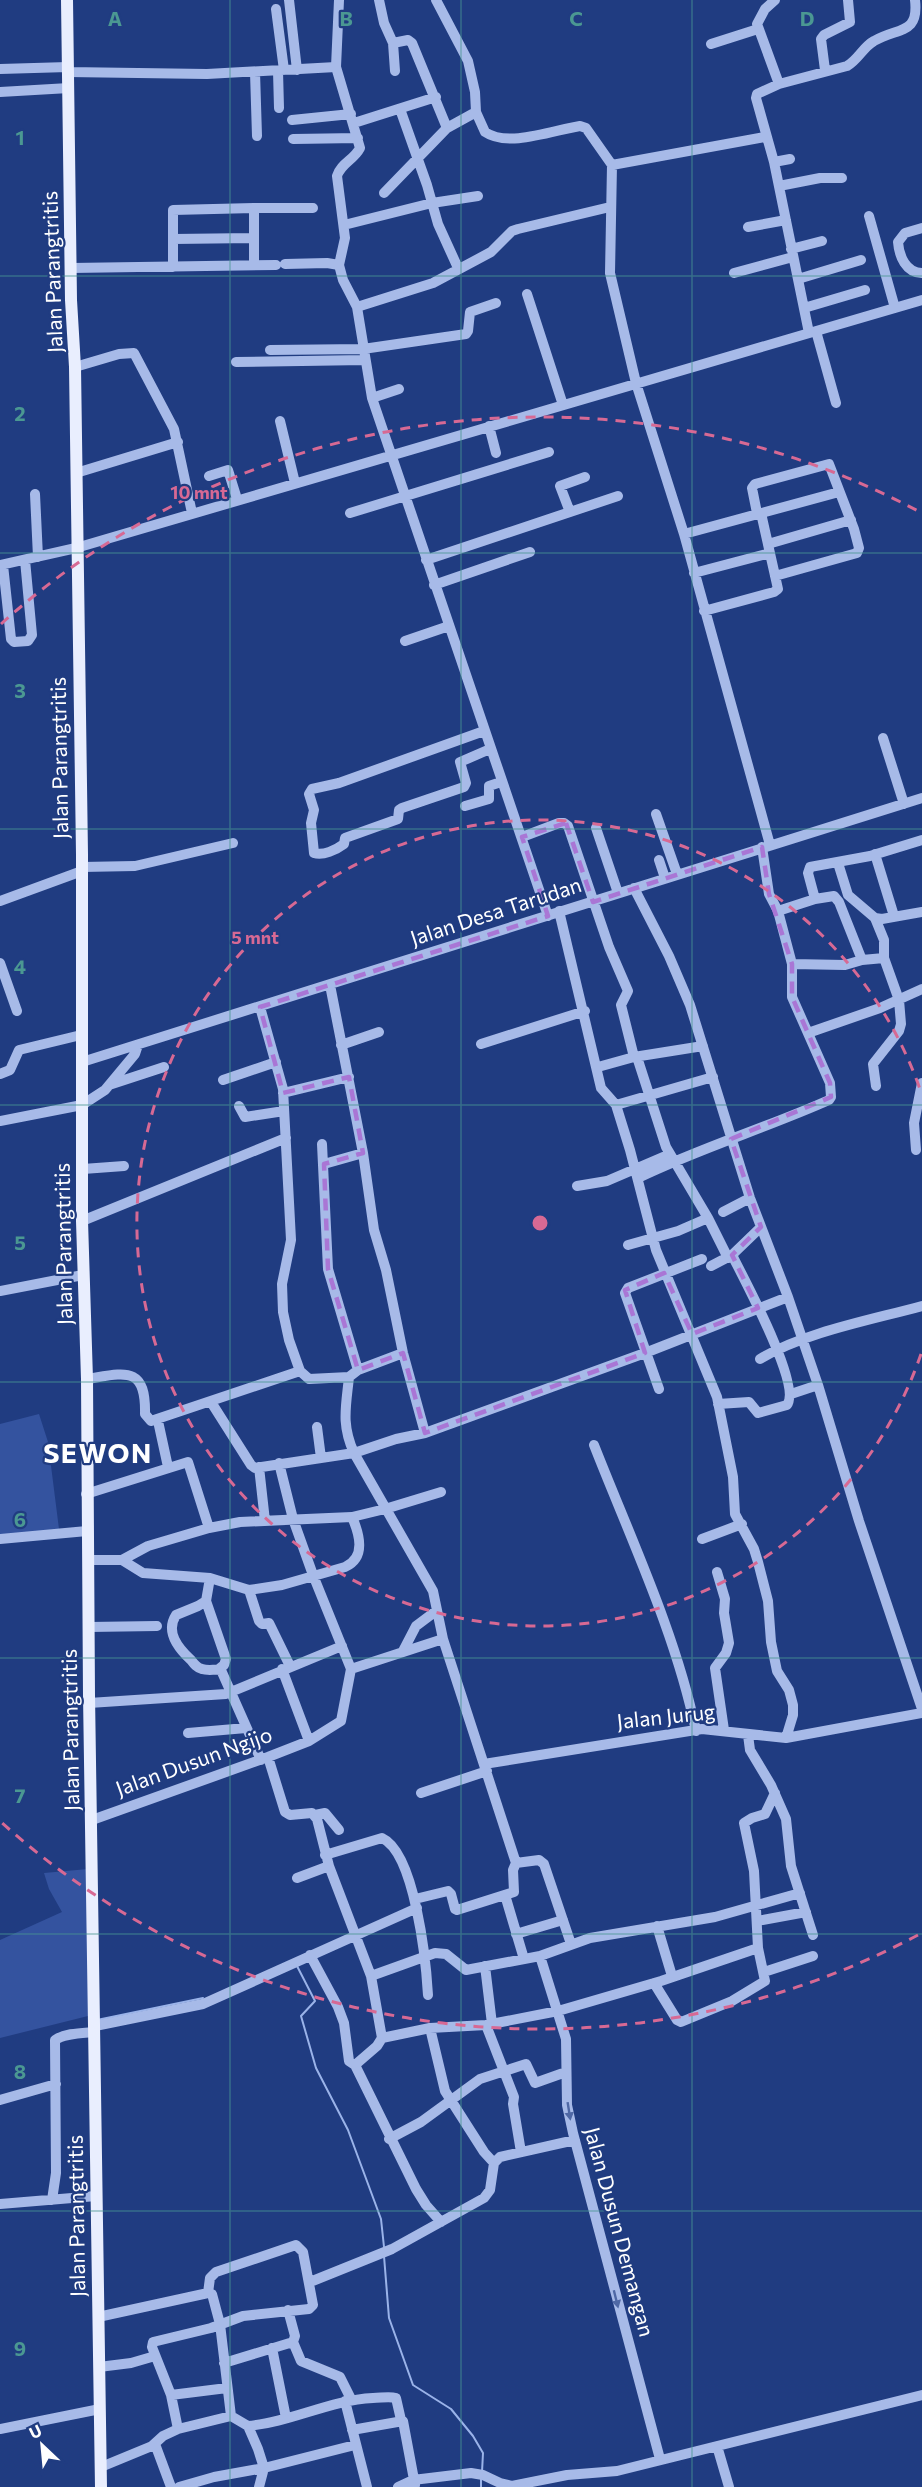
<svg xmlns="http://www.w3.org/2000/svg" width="922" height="2487" viewBox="0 0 922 2487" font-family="Commissioner,sans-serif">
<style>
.green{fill:#34539f}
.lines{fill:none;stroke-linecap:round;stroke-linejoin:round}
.stream{stroke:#9ab3e9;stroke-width:2}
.minor{stroke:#a7bae8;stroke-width:10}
.major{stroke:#e9eefe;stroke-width:12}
.oneway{fill:#4f68a5}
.marked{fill:none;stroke:#a976d5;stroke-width:4.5;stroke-dasharray:12 8;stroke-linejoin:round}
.grid{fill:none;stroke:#4b9892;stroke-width:1.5;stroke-opacity:0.55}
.ring{fill:none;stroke:#d76994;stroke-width:3;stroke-dasharray:10 8}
.labels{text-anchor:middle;stroke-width:4.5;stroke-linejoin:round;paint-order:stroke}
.street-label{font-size:21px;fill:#fff;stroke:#203c81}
.district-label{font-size:27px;font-weight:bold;letter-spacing:1.5px;fill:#fff;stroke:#203c81}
.grid-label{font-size:20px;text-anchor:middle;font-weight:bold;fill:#4b9892;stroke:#203c81;stroke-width:4.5;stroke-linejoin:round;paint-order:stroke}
.centre{fill:#d76994;stroke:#203c81;stroke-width:3}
.ring-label{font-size:18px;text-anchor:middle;font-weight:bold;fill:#d76994;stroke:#203c81;stroke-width:4.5;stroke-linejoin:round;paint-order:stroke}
</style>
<rect width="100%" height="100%" fill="#203c81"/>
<path class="green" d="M39,1414L48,1442L59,1529L0,1536V1424Z
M88,1869V2016L0,2038V1940L62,1912L49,1889L44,1873Z"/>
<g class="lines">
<path class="stream" d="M297,1966L315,2001L301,2016L316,2068L348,2130L381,2219L384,2247
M97,2020L203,1998
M384,2256L389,2318L413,2385L451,2409L473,2436L483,2453L482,2472
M481,2487V2478"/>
<path class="minor" d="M289,0L297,70
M339,0L336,67L360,148C354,160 341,163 337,176L345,238L339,265L343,280L357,307L372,398L548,916
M379,0L384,23L393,43L408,40L412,43L447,128
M436,0L468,61L475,92L476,112L485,132C508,148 554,130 580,126L586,128L612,165L610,273L636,383L684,534L770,845
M775,0L765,9L757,24L779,84
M276,9L284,70
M393,43L395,71
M711,44L758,29
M0,69L68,67
M825,70L821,39L824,35L850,22L848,0
M278,71L279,108
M68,72L207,74L336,67
M255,72L257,136
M0,92L69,88
M400,109L427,185L438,224L458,268
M292,120L351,114
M354,123L436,97
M293,139L358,138
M774,162L790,159
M612,165L765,137
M779,186L820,178H842
M384,193L447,128L476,112
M254,208H313
M869,216L895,308
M344,225L432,203L478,196
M748,227L786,220
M922,228L905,233L898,242C899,256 906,273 922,273
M173,239L254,238
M791,249L822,241
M285,264L327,263L339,265
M173,267V210L254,208V265
M71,268L276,265
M734,273L793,257
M798,279L861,260
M527,294L563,405
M357,307L433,283L491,252L512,231L518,229L610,207
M804,308L865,290
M816,331L836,403
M809,333L774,162L756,98L757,94L779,84L847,66C858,60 863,47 874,41C898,27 919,35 915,0
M270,350L363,349L466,334L468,331L470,312L496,303
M236,362L365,360
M75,367L119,354L134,353L174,429L192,513
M372,398L399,389
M280,421L295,483
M489,426L496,453
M76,473L178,442
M209,476L228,470L237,499
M35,494L38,557
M570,512L560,486L585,477
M350,513L549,452
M757,513L752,488L755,484L829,464L854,529L859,548L857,553L775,576
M684,534L839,492
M768,544L851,520
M426,560L618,496
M0,565L76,548L922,300
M3,565L11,639L14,642L28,641L32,635L25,560
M694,573L770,553
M434,585L530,552
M704,611L774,592L778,589L761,513
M405,641L449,626
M484,731L339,783L312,789L309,794L314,810L311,823L314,853C323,856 336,850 344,844L345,838L398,819L399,810L402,808L464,787L466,783L460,762L490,749
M883,738L904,804
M465,806L489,799V786L501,782
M656,814L677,874
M596,828L618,893
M522,837L559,823H564L568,826L609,947L628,991L621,1005L634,1057
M875,854L894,916
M659,860L665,878
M838,863L848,895L875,918L884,940V958L899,1000L901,1024L899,1031L873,1064L876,1086
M82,867L135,866L233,843
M634,888L669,956L690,1005L750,1198L788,1297L818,1385L859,1521L922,1709
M815,899L808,873L810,867L870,856L922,840
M0,901L82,871
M559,911L601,1088L616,1105L630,1150L656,1250L717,1397L733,1477L735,1514L754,1549L758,1562L768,1601L771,1642L777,1671L789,1690L793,1705V1715L786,1738
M778,911L815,899L834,896L839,902L862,960
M875,918L882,919L922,912
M0,963L17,1011
M792,964L845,965L862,960L884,958
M330,985L363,1153L374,1230L386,1270L403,1353L425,1433
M260,1007L283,1089L291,1240L282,1284L283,1312L289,1340L300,1371L309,1379L349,1377L358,1370L328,1269L322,1144
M808,1033L880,1008L922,989
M481,1044L585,1011
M341,1045L379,1032
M637,1057L666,1147L708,1218L728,1258
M82,1062L922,798
M598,1067L634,1057L703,1046
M0,1074L10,1070L19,1050L81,1035
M223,1080L276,1062
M109,1085L164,1067
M283,1093L349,1077
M616,1105L713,1077
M239,1106L245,1117L284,1111
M0,1121L82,1105L105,1090L135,1054L138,1045
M916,1150L914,1123L922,1083
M324,1164L363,1153
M83,1169L124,1166
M638,1178C700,1148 766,1128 829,1100L831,1097L830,1083L792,997V964L778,911L769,894L762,847
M577,1186L607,1181L670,1154
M723,1212L750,1198
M82,1221L286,1138
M628,1245L678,1231L708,1218
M711,1266L732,1255L761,1227
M0,1291L83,1275
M760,1359C805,1332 871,1320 922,1306
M358,1370L403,1353
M349,1377C346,1407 341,1424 354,1453L433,1591L443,1639L516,1863L539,1860L544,1864L571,1944
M87,1379C125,1373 146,1365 145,1414L151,1421L300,1371
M659,1389L625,1293L628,1288L702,1259
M791,1394L818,1385
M211,1402L251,1465L255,1468L354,1453L396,1439L425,1433L645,1353L788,1297
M718,1404L749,1402L758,1413L787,1405C802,1386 744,1279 732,1255
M158,1421L168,1467
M317,1427L321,1458
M594,1445C630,1537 676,1634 696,1731
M259,1467L265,1521
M86,1494L188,1462L209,1528
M0,1539L87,1531
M702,1539L742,1524
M88,1560H122L148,1546L209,1528L240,1522L352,1517L385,1509L441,1492
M122,1560L143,1573L210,1578L249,1590L282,1585L345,1567C367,1557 359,1533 352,1517
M717,1572L725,1599L724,1613L729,1643L726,1653L715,1668L724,1730
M210,1578L206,1601L198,1606L176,1615C165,1632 178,1648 191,1660C194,1664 197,1668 202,1669C208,1671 215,1669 221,1670L261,1760
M249,1590L259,1621L262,1624L269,1623L290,1666
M206,1601L226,1659L224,1665L219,1669
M89,1627L157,1626
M403,1651L416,1626L436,1611
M282,1669L309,1741
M351,1669L443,1639
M89,1703L226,1694L342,1646
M188,1733L246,1728
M748,1735L750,1750L771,1785L786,1819L791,1866L813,1935
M268,1757L285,1812L290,1815L312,1813L317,1819L329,1866L371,1976L382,2038L377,2046L355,2065
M484,1764L702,1729L786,1738L922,1713
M421,1793L487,1771
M315,1815L325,1813L339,1830
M92,1820L268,1757L309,1741L341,1721L351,1669L313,1575L293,1519L279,1463
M325,1855L382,1838C415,1853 426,1961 428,1995
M297,1878L329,1866
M505,1895L524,1959
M415,1899L448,1891L451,1894L455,1909L457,1910L514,1892L513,1870L516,1863
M757,1921L806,1912
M657,1926L672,1976
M516,1934L563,1920
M310,1955L338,2007L344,2023L349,2061L355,2065L416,2189L426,2205L441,2222
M540,1956L566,2039L567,2105L573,2133L660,2459
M485,1966L492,2024
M764,1972L813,1956
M371,1976L435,1953L446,1954L466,1970L540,1956L590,1938L715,1917L800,1893
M654,1983L677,2020L681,2022L732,2001L765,1981L758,1948L754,1871L744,1823L752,1818L765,1814L775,1793
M486,2025L514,2097L513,2104L521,2152
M95,2026L203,2004L417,1908
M430,2028L445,2091L484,2152L494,2163
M382,2038L430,2028L486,2025L558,2011L661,1981L758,1948
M0,2100L56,2084
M389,2139L421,2122L480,2079L526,2064L535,2083L566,2072
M52,2200L56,2173L55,2040C65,2033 82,2033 94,2032
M0,2204L96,2196
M310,2282L392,2249L484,2198L490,2190L494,2163L500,2157L575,2140
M98,2317L208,2293L212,2294L220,2324L231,2416
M293,2342L301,2361L340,2377L351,2399
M272,2348L286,2418
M224,2363L293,2342L295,2336L288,2310
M99,2367L131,2363L155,2356
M171,2395L227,2388
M345,2401L367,2487
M248,2426C291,2422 330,2400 373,2398C381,2398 389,2396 396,2398L401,2420
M0,2429L100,2409
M178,2429L171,2395L152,2347L153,2342L211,2328L243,2316L309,2309L313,2305L303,2252L296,2245L216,2272L210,2278L208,2293
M352,2430L403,2421L415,2485
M155,2444L171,2487
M717,2446L729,2487
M101,2467L152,2446L163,2436L178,2429L231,2416L248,2426L258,2449L264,2468L259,2487
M179,2487L214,2477L264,2468L355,2445
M398,2487L413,2480L471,2473L483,2475L500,2483L512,2486L567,2475L617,2471L922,2395"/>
<path class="major" d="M67,0L71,300L75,367L82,854V1221L87,1379L89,1695L101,2487"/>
</g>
<defs><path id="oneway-solid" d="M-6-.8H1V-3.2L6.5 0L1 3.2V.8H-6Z" transform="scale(1.5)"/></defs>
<g class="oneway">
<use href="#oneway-solid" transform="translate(569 2111) rotate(81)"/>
<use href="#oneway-solid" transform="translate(616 2299) rotate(76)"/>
</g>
<path class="marked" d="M566,823L593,902L762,847L769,894L792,964V997L830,1083L831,1097L731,1139L761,1227L732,1255L758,1308L692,1334L664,1273L625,1290L645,1353L425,1433L403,1353L358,1370L328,1269L324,1164L363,1153L349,1077L283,1093L260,1007L548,916L522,837Z"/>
<path class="grid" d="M230,0V2487M461,0V2487M692,0V2487M0,276H922M0,553H922M0,829H922M0,1105H922M0,1382H922M0,1658H922M0,1934H922M0,2211H922"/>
<g class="ring">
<path d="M921 1354A403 403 0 1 1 921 1092"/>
<path d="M918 1935A806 806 0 0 1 1 1822M1 624A806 806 0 0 1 918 511"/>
</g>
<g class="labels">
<g class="street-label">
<text transform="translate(53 272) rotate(-92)" y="7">Jalan Parangtritis</text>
<text transform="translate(60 758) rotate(-91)" y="7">Jalan Parangtritis</text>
<text transform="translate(496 912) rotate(-18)" y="7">Jalan Desa Tarudan</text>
<text transform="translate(64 1244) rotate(-91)" y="7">Jalan Parangtritis</text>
<text transform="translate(666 1717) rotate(-6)" y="7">Jalan Jurug</text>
<text transform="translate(71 1730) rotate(-91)" y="7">Jalan Parangtritis</text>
<text transform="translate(194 1762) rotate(-20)" y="7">Jalan Dusun Ngijo</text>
<text transform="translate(77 2216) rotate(-91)" y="7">Jalan Parangtritis</text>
<text transform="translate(619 2232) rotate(75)" y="7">Jalan Dusun Demangan</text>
</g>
<g class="district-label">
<text x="98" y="1463">SEWON</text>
</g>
</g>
<g class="grid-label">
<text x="115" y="26">A</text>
<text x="346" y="26">B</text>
<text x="576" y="26">C</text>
<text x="807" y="26">D</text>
<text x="20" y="145">1</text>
<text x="20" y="421">2</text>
<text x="20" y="698">3</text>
<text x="20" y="974">4</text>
<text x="20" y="1250">5</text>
<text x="20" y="1527">6</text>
<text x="20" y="1803">7</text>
<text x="20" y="2079">8</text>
<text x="20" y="2356">9</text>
</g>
<circle cx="540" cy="1223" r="9" class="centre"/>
<g class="ring-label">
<text x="199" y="499">10 mnt</text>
<text x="255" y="944">5 mnt</text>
</g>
<g transform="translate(42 2445) rotate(334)" stroke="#203c81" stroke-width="4.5" paint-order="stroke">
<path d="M0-4.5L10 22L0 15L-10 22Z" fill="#ffffff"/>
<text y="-9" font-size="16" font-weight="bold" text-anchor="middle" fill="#ffffff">U</text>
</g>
</svg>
